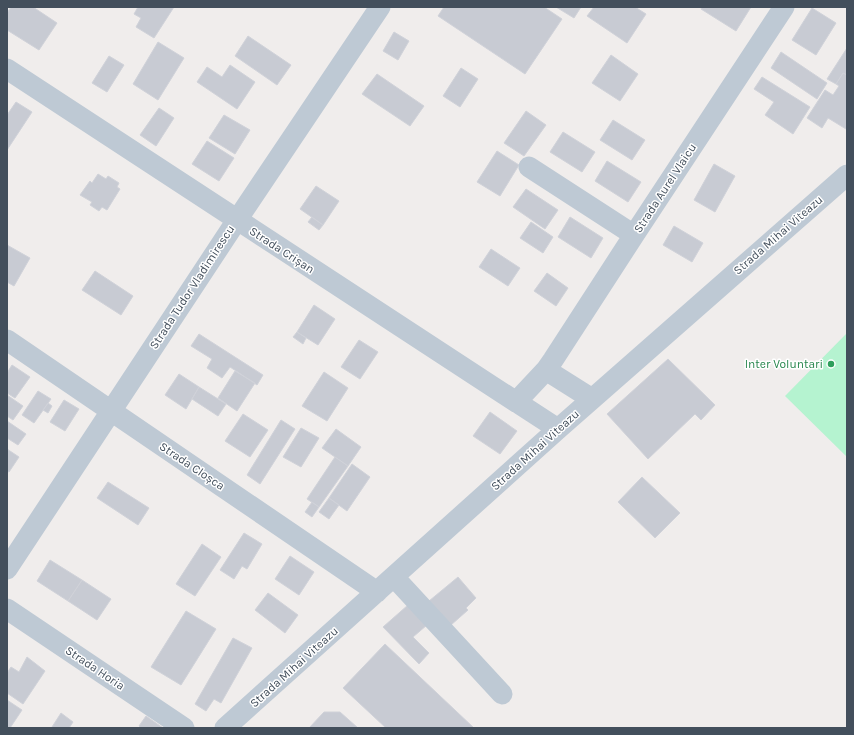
<svg xmlns="http://www.w3.org/2000/svg" width="854" height="735" viewBox="0 0 854 735" font-family="Karla,sans-serif">
<style>
.green{fill:#b5f3d0}
.building{fill:#c8cbd3;stroke:#d0d2d9}
.lines{fill:none;stroke-linecap:round;stroke-linejoin:round}
.minor{stroke:#bec9d4;stroke-width:21}
.leisure-dot{fill:#2e9e5b;stroke:#fff;stroke-width:1.5}
.labels{text-anchor:middle;stroke-width:3;stroke-linejoin:round;paint-order:stroke}
.street-label{font-size:12px;fill:#434f5c;stroke:#fff}
.leisure-label{font-size:12px;fill:#27864d;stroke:#fff;text-anchor:end}
</style>
<rect width="100%" height="100%" fill="#f0edec"/>
<path class="green" d="M847,333V457L785,396Z"/>
<path class="building" d="M11,7H33L57,23L39,50L7,30V13Z
M138,7H174L154,38L136,27L141,18L134,14Z
M444,7H544L562,19L525,74L438,16Z
M556,7H581L574,18Z
M594,7H635L646,14L627,43L587,16Z
M702,7H751L736,31L701,9Z
M812,8L836,23L816,55L792,40Z
M394,32L409,41L398,60L383,51Z
M248,36L291,65L277,85L235,56Z
M158,42L184,58L158,100L133,84Z
M847,48V75L843,73L836,84L827,79Z
M781,52L827,83L817,99L771,68Z
M611,55L638,74L620,101L592,83Z
M109,56L124,65L107,92L92,83Z
M230,65L255,82L237,109L197,82L207,67L222,77Z
M461,68L478,79L460,107L443,96Z
M843,73L847,75V127L846,129L828,118L822,128L807,118L825,90L833,95L839,86L836,84Z
M377,74L424,106L410,126L362,94Z
M762,77L810,107L793,134L765,115L774,102L754,89Z
M16,102L32,112L7,150V115Z
M159,108L174,118L156,146L140,135Z
M526,111L546,125L524,156L504,143Z
M224,115L250,130L235,154L209,138Z
M613,120L645,140L632,160L600,140Z
M563,132L595,152L582,172L550,152Z
M207,141L234,158L219,181L192,164Z
M497,151L519,165L500,196L477,182Z
M607,161L641,182L628,202L595,181Z
M714,164L735,176L715,212L694,200Z
M98,174L106,179L108,176L119,183L117,187L120,189L107,210L102,207L99,211L90,205L92,202L80,195L90,181L92,183Z
M316,186L339,201L323,225L300,209Z
M526,189L558,210L545,229L513,207Z
M312,217L323,225L319,230L308,222Z
M570,217L603,238L591,258L558,237Z
M531,222L553,237L543,253L520,238Z
M674,226L703,243L692,262L663,245Z
M7,245L30,258L14,286L7,282Z
M491,249L520,268L508,286L479,267Z
M95,271L133,296L121,315L82,290Z
M547,273L568,288L556,306L534,291Z
M314,305L335,319L318,345L297,332Z
M297,332L306,338L303,344L293,337Z
M199,334L263,375L257,385L230,367L222,378L207,368L212,359L191,346Z
M359,340L378,352L360,379L341,367Z
M668,359L715,405L701,420L695,414L648,459L607,414Z
M12,365L30,377L15,398L7,393V373Z
M235,371L255,383L237,411L218,398Z
M324,372L348,388L327,421L302,406Z
M179,374L199,387L186,409L165,395Z
M199,387L226,404L218,416L192,399Z
M38,391L51,399L34,423L22,415Z
M7,395L23,406L13,420L7,416Z
M64,400L79,409L65,431L50,422Z
M48,403L52,406L48,413L43,410Z
M490,412L517,431L500,454L473,436Z
M243,414L268,430L250,457L225,441Z
M281,420L295,429L260,484L247,475Z
M7,421L26,434L18,445L7,438Z
M301,428L319,438L301,467L283,457Z
M336,429L361,447L348,466L322,448Z
M7,449L19,457L9,472L7,471Z
M335,457L348,466L319,507L307,499Z
M352,464L370,477L347,511L329,498Z
M642,477L680,513L655,538L618,502Z
M108,482L149,508L138,525L97,498Z
M329,498L339,505L329,519L319,512Z
M312,502L319,507L312,517L305,512Z
M244,533L262,544L247,569L242,566L234,579L220,570Z
M202,544L221,557L195,596L176,584Z
M290,556L314,572L299,595L275,579Z
M50,560L82,580L68,601L37,581Z
M458,577L476,598L466,608L468,610L451,625L429,601Z
M82,580L111,599L97,620L68,601Z
M268,593L298,615L285,633L255,610Z
M408,605L427,625L413,637L429,653L419,664L383,627Z
M186,611L216,629L181,685L151,667Z
M233,638L252,648L221,703L214,699L206,711L195,704Z
M385,644L474,728H386L343,688Z
M27,657L45,671L23,704L7,693V673L11,667L19,672Z
M7,700L22,710L10,728H7Z
M324,712H340L358,728H309Z
M61,713L73,722L69,728H54L52,727Z
M146,716L163,728H141L139,726Z"/>
<g class="lines">
<path class="minor" d="M7,69L487,383L558,429
M529,167L634,235
M7,340L377,592
M546,370L592,399
M516,402L546,370L553,360L634,235L784,7
M7,569L237,220L380,7
M394,577L502,694
M7,609L184,728
M225,728L558,429L847,175"/>
</g>
<circle class="leisure-dot" cx="831" cy="364" r="4"/>
<g class="labels">
<g class="street-label">
<text transform="translate(665 188) rotate(-57)" y="4">Strada Aurel Vlaicu</text>
<text transform="translate(778 235) rotate(-41)" y="4">Strada Mihai Viteazu</text>
<text transform="translate(282 250) rotate(33)" y="4">Strada Crișan</text>
<text transform="translate(192 287) rotate(-57)" y="4">Strada Tudor Vladimirescu</text>
<text transform="translate(535 450) rotate(-42)" y="4">Strada Mihai Viteazu</text>
<text transform="translate(192 466) rotate(34)" y="4">Strada Cloșca</text>
<text transform="translate(294 667) rotate(-42)" y="4">Strada Mihai Viteazu</text>
<text transform="translate(95 668) rotate(34)" y="4">Strada Horia</text>
</g>
<g class="leisure-label">
<text x="823" y="368">Inter Voluntari</text>
</g>
</g>
<rect width="854" height="735" fill="none" stroke="#434f5c" stroke-width="16"/>
</svg>
